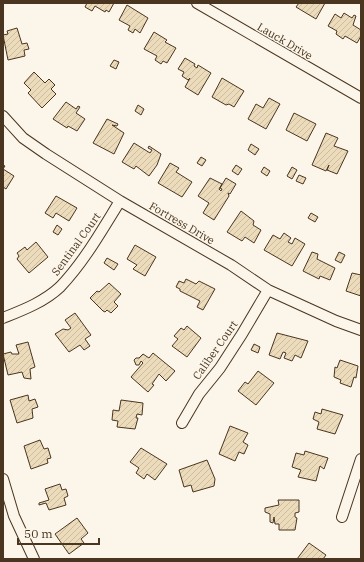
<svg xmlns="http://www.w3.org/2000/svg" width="364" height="562" viewBox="0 0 364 562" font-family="'IBM Plex Serif',serif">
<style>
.building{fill:url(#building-hatch);stroke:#4a3520}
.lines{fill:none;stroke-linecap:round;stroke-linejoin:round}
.street-casing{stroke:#4a3520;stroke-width:12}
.street{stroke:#fbf6e9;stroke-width:10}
.labels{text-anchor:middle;stroke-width:3;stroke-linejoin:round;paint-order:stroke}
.street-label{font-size:11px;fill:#4a3520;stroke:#fbf6e9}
</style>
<defs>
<pattern id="building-hatch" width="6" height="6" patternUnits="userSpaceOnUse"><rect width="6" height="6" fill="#ecdcbc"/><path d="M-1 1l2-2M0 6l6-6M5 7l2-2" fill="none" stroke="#ccbda1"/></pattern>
</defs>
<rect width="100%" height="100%" fill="#fbf6e9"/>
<path class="building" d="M87,3H114L109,12L106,10L105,12L95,6L92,11L85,7Z
M299,3H325L316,19L296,7Z
M127,5L148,18L140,33L135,29L133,33L128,30L130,26L119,20Z
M344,13L352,18L354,15L356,16L353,25L361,30V36L357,43L345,36L343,39L336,34L337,31L328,26L335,14L341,18Z
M17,28L22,44L27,43L29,49L24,50L25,56L8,60L3,35L8,34L7,31Z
M154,32L167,40L165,42L176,48L167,63L163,61L161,64L155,60L157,56L144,49Z
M185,58L195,64L194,66L197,68L198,65L211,73L198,95L185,87L190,78L188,80L182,76L184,72L178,69Z
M114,60L119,62L116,69L110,66Z
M34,72L45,83L49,79L55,85L51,89L56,94L42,108L28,93L31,90L24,83Z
M222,78L244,91L234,107L229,104L226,105L212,97Z
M269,98L280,104L266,129L248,119L256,104L263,108Z
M66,102L76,109L78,106L80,107L76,113L85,119L77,131L68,126L67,128L53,119Z
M138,105L144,109L141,115L135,111Z
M294,113L316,124L307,141L286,130Z
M107,119L118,124L117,126L112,125L124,133L114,154L93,143Z
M326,133L338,138L334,146L348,151L337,174L327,170L329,165L326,171L312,165Z
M134,143L150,153L152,150L148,148L149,146L161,154L157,165L149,176L136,166L134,169L122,162Z
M251,144L259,149L255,155L248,150Z
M201,157L206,160L202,166L197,163Z
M170,163L179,168L176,172L192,182L182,197L158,183Z
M3,165L5,166L3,169L14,176L6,189L3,187Z
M236,165L242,169L238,175L232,171Z
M264,167L270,171L267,176L261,172Z
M292,167L297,170L292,179L287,176Z
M299,175L306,178L303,184L296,181Z
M210,178L222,184L219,189L221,191L222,189L220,188L226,178L236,184L230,194L228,193L229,196L214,220L203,213L209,203L198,196Z
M56,196L77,208L69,221L56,213L53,218L45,213Z
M241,211L254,221L253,225L261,230L254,243L245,237L242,241L227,232Z
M311,213L318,217L315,222L308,218Z
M57,225L62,229L58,235L53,232Z
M284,233L291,238L288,242L292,244L295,238L305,244L292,266L264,250L273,235L280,239Z
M36,242L48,257L29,273L17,259L19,256L17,253L25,247L27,250Z
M135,245L156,257L145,276L133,269L137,265L127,259Z
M312,252L318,254L317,259L335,268L330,280L320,276L319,279L303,271Z
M339,252L345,255L341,263L335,260Z
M107,258L118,264L114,270L104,263Z
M352,273L361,275V296L346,291Z
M186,279L196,284L199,281L215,289L203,310L197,307L200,301L180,291V289L176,287L179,281L184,283Z
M109,283L121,294L114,302L118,306L111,313L107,310L105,312L103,311L90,298L97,291L99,292Z
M75,313L91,335L85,339L90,346L84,350L80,345L69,352L55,334L63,329L68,330L71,328L65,320Z
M187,326L201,338L187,357L172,346L178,339L174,336L181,328L184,330Z
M277,333L308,341L301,358L295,355L292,361L284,358L286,353L283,352L280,359L269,355Z
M28,342L35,367L30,369L31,379L24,378L22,372L8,375L3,354L11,352L12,354H19L16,345Z
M254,344L260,347L258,353L251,350Z
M153,353L175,371L166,381L159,374L152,384L154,385L148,392L131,377L143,363L141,361L139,365H136L134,360L136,358H139L143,354L149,358Z
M340,360L358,366L356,378L354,377L351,387L340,383L341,380L334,377L335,367L337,368Z
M258,371L274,383L256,405L238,391L245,382L248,384Z
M28,395L29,401L35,399L38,407L32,409L33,418L17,423L10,400Z
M121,400L143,403L142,415L137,414L136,418H138L135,429L117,427L118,421L112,420L113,410L119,411Z
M322,409L343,415L335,434L317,429L319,422L313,419L315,412L321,414Z
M230,426L248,433L243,442L248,445L244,454L239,452L235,461L219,454Z
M40,440L44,449L48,448L51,458L47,459L48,463L31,469L24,446Z
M141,448L167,464L155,480L147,474L144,479L136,473L139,468L130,462Z
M305,451L328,458L324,469L320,466L316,481L298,477L301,470L292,467L296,453L304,455Z
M207,460L215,479L214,486L193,492L191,485L184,487L179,470Z
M60,484L62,490L66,489L68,496L64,498L66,505L49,510L46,503L39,505V503L49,500L45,489Z
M278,500H299V512L295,513V517L297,518L295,530H279V524H275L274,517L273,523L270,522V514L265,512V508L279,505Z
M77,518L88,533L81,539L84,543L69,554L55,534Z
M309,543L326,555L323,559H297Z"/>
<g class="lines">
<defs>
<path id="street" d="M197,3L361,98
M3,116L23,138L46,154L120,201L231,265L268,290L336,321L361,330
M3,318C23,310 44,302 60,287C84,262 102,230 120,201
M182,423L199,394L220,368L242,334L268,290
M3,479L14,516L34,559
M342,517L361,459"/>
</defs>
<use href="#street" class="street-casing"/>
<use href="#street" class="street"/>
</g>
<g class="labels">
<g class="street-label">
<text transform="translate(285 41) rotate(30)" y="4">Lauck Drive</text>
<text transform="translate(182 223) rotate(30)" y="4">Fortress Drive</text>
<text transform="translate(76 244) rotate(-54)" y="4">Sentinal Court</text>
<text transform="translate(215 350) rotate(-55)" y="4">Caliber Court</text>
</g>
</g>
<rect width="364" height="562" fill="none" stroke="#4a3520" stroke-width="8"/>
<path d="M18 538v6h81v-6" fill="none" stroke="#4a3520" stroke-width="2"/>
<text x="24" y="538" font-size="12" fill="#4a3520" stroke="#fbf6e9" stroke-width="3" paint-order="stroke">50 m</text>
</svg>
